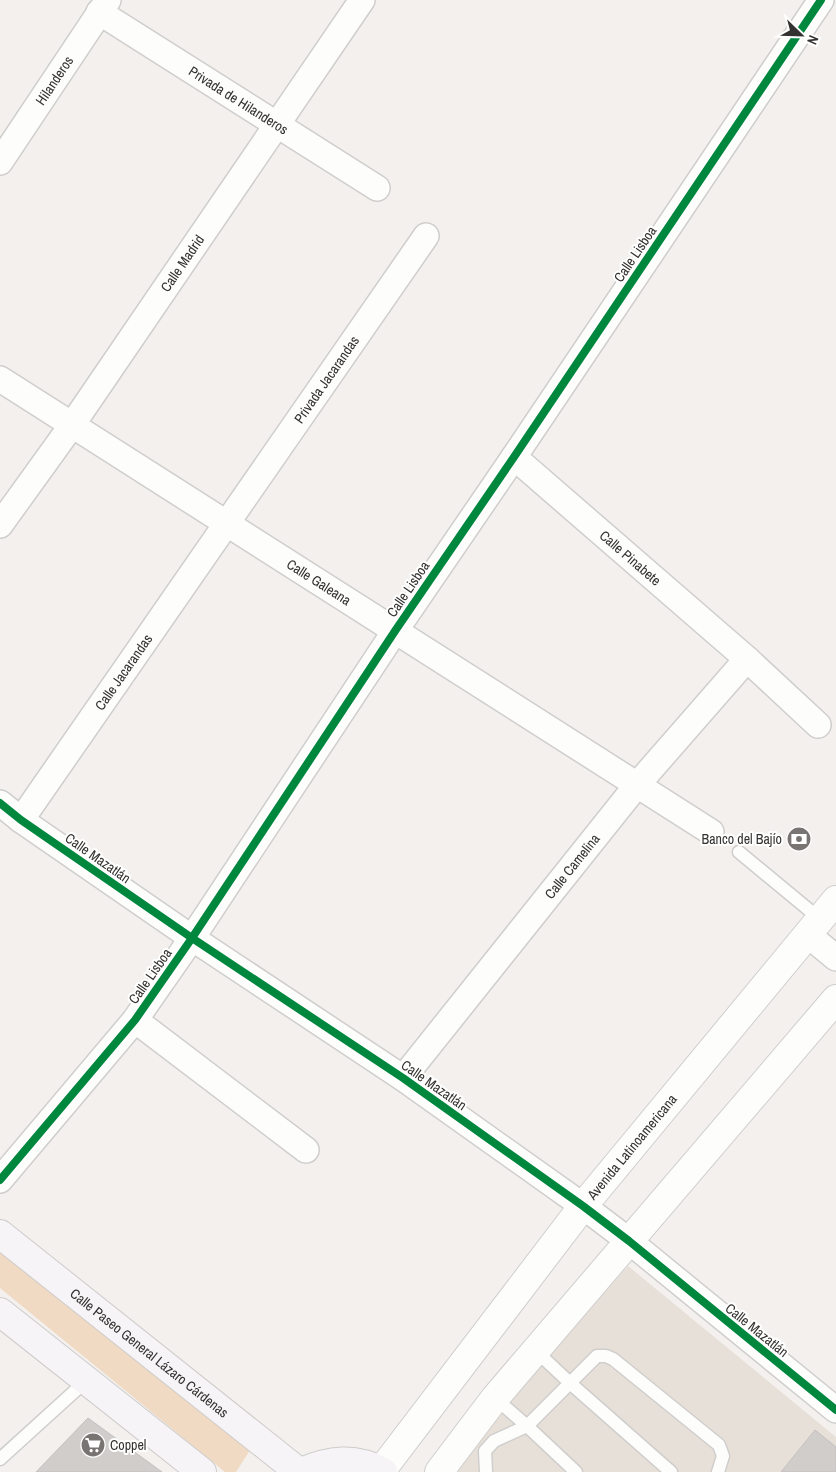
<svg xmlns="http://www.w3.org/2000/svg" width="836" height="1472" viewBox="0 0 836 1472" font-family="'Archivo Narrow',sans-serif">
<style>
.built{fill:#e7e0d9}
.green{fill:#f0dac3}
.building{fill:#d0cdcb;stroke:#c3c0bf}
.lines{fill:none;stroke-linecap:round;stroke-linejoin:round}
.service-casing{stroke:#d0cecc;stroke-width:15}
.minor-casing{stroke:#d0cecc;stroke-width:28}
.secondary-casing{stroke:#d0cecc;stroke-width:30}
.primary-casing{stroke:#cecccb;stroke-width:30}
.service{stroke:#fdfdfc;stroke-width:12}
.minor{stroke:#fdfdfc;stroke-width:25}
.secondary{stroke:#fdfdfc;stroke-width:28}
.primary{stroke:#f6f4f6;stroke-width:28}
.cycleway-casing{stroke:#fff;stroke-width:11}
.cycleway{stroke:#00873e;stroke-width:8}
.labels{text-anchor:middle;stroke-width:4;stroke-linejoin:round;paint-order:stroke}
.street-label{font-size:14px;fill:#343230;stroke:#fff}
.poi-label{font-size:14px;fill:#343230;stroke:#fff;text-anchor:end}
</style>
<rect width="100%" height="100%" fill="#f3f0ee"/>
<path class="built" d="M628,1266L836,1437V1472H449L492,1418L517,1393Z"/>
<path class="green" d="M0,1243L254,1444L236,1472H225L0,1288Z"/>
<path class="building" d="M88,1418L162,1472H36Z
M815,1430L836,1447V1472H781Z"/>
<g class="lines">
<defs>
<path id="service" d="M739,852L820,919
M536,1351L570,1383L671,1472
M0,1459L87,1380
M486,1472L485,1451L494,1441L527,1426L495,1398
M576,1472L527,1426L597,1356H606L613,1359L719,1445L723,1456L718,1472"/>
<g id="minor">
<path id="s1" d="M99,12L377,188"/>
<path id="s2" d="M0,162L108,0"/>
<path id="s3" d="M0,379L711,832"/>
<path id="s4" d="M514,457L747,659L818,725"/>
<path id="s5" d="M0,525L72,425L362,0"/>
<path d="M0,803L21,820L192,938L403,1078L583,1206L629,1241L836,1410"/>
<path id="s6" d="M21,820L426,236"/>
<path d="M807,934L836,958"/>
<path d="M135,1020L306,1150"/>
<path id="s7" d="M403,1078L637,785L747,659"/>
<path d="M0,1180L135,1020L192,938L395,631L514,457L821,0"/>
</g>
<g id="secondary">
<path id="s8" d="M381,1471L583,1206L836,900"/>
<path d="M439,1472L495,1398L836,999"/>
</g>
<g id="primary">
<path id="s9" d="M0,1234L299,1472"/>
<path d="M0,1312L202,1472"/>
<path d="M301,1472C329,1460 355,1456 383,1472"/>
</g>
</defs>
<use href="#service" class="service-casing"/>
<use href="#minor" class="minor-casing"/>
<use href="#secondary" class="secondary-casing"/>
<use href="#primary" class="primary-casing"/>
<use href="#service" class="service"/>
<use href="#minor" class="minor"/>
<use href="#secondary" class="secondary"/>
<use href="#primary" class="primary"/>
<defs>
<path id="cycleway" d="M0,803L21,820L192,938L403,1078L583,1206L629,1241L836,1410
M0,1180L135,1020L192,938L395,631L514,457L821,0"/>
</defs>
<use href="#cycleway" class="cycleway-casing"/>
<use href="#cycleway" class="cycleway"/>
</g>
<defs>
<symbol id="bank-disc" viewBox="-11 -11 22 22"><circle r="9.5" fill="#777472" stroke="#fff"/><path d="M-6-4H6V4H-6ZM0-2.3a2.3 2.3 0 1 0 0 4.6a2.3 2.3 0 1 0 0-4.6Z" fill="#fff"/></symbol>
<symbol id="supermarket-disc" viewBox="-11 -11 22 22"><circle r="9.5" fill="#777472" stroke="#fff"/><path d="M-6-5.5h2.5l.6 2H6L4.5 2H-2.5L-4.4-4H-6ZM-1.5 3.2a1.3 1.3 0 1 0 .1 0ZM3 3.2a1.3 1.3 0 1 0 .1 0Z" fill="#fff"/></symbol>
</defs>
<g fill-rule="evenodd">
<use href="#bank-disc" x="785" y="825" width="28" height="28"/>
<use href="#supermarket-disc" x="79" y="1431" width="28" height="28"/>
</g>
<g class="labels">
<g class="street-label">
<text dy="5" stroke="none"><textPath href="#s2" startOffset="98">Hilanderos</textPath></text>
<text dy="5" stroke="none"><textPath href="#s1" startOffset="165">Privada de Hilanderos</textPath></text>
<text transform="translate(635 254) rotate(-56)" y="5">Calle Lisboa</text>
<text dy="5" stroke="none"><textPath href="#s5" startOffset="319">Calle Madrid</textPath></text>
<text dy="5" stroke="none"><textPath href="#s6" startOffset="536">Privada Jacarandas</textPath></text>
<text dy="5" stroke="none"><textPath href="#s4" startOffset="154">Calle Pinabete</textPath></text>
<text dy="5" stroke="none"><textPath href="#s3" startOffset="378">Calle Galeana</textPath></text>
<text transform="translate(408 589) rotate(-56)" y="5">Calle Lisboa</text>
<text dy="5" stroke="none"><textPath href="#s6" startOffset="180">Calle Jacarandas</textPath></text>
<text transform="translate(98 858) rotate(35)" y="5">Calle Mazatlán</text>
<text dy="5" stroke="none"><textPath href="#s7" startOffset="271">Calle Camelina</textPath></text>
<text transform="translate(150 976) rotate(-55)" y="5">Calle Lisboa</text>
<text transform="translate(434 1085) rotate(35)" y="5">Calle Mazatlán</text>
<text dy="5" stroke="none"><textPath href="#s8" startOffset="410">Avenida Latinoamericana</textPath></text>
<text transform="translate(757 1330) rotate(39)" y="5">Calle Mazatlán</text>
<text dy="5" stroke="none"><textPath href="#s9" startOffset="191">Calle Paseo General Lázaro Cárdenas</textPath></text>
</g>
<g class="poi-label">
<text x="782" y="844">Banco del Bajío</text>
<text x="110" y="1450" text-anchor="start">Coppel</text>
</g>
</g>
<g transform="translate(801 35) rotate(113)" stroke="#ffffff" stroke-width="4" paint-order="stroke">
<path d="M0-4L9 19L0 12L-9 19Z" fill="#343230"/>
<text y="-8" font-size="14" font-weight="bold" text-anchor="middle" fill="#343230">N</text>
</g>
</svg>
